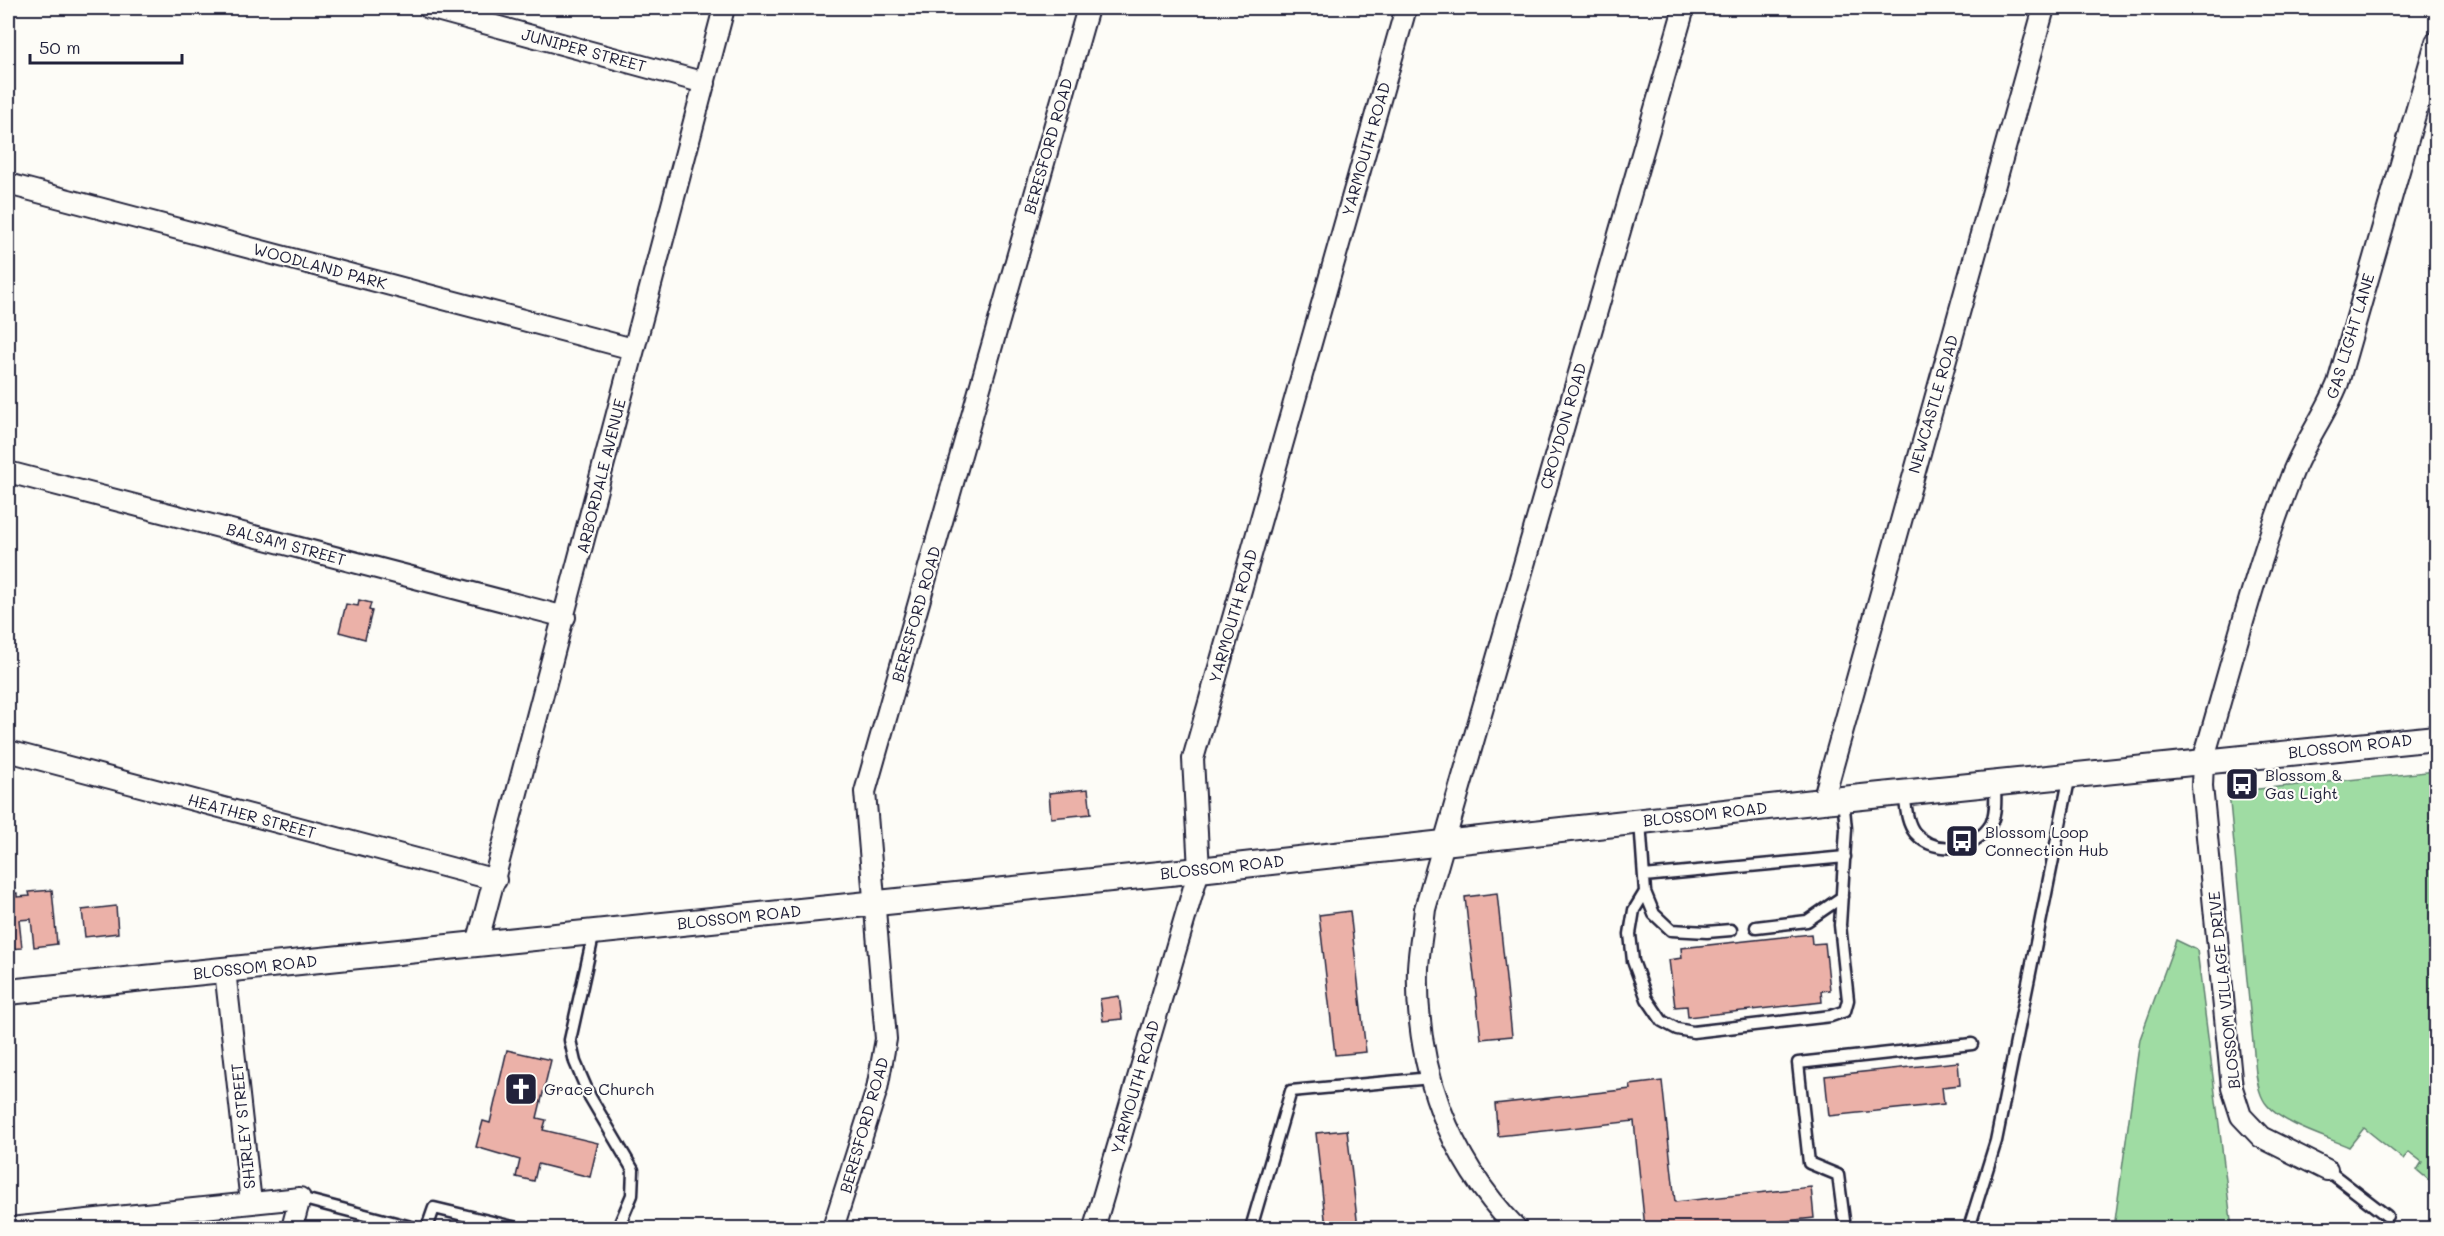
<svg xmlns="http://www.w3.org/2000/svg" width="2444" height="1236" viewBox="0 0 2444 1236" font-family="Mali,sans-serif">
<style>
.green{fill:#9fdca3;stroke:#607f6f;stroke-width:1.5}
.building{fill:#ebb1a8;stroke:#22223b;stroke-width:1.5}
.lines{fill:none;stroke-linecap:round;stroke-linejoin:round}
.service-casing{stroke:#22223b;stroke-width:15}
.minor-casing{stroke:#22223b;stroke-width:24}
.tertiary-casing{stroke:#22223b;stroke-width:28}
.service{stroke:#fdfcf7;stroke-width:10}
.minor{stroke:#fdfcf7;stroke-width:20}
.tertiary{stroke:#fdfcf7;stroke-width:24}
.labels{text-anchor:middle;stroke-width:4.5;stroke-linejoin:round;paint-order:stroke}
.street-label{font-size:16px;fill:#22223b;stroke:#fdfcf7}
.poi-label{font-size:16px;fill:#22223b;stroke:#fdfcf7;text-anchor:start}
</style>
<rect width="100%" height="100%" fill="#fdfcf7"/>
<filter id="ink" filterUnits="userSpaceOnUse"><feTurbulence type="fractalNoise" baseFrequency=".0167" numOctaves="2"/><feDisplacementMap in="SourceGraphic" scale="12" xChannelSelector="R" yChannelSelector="G"/><feConvolveMatrix kernelMatrix="1 2 1 2 8 2 1 2 1" color-interpolation-filters="sRGB"/></filter>
<g filter="url(#ink)">
<path class="green" d="M2436,771V1186L2417,1170L2422,1162L2409,1152L2403,1159L2364,1128L2349,1147C2326,1137 2282,1124 2267,1105C2260,1097 2258,1085 2256,1074L2229,792Z
M2176,940L2197,950L2232,1228H2114L2140,1039Z"/>
<path class="building" d="M359,600L371,603L369,610L372,611L365,639L339,632L346,604L358,606Z
M1088,789L1091,814L1051,818L1049,793Z
M52,890L57,944L34,947L31,919L19,920L22,948L8,949V894L17,893V897L30,896L29,892Z
M1497,893L1512,1036L1481,1039L1465,897Z
M116,906L118,933L85,937L82,910Z
M1350,911L1366,1052L1335,1055L1319,915Z
M1811,934L1812,944L1825,943L1830,990L1821,991L1822,1002L1688,1017L1687,1006L1675,1007L1669,960L1682,958L1681,948Z
M1119,996L1122,1019L1103,1021L1100,999Z
M507,1050L551,1060L537,1118L546,1120L543,1130L598,1143L590,1177L538,1164L534,1181L516,1177L520,1160L476,1147L483,1121L490,1123Z
M1958,1062L1960,1085L1942,1087L1944,1104L1829,1116L1825,1076Z
M1662,1081L1675,1202L1811,1187L1814,1218L1721,1228H1645L1634,1121L1498,1136L1495,1104L1631,1089L1630,1085Z
M1347,1130L1358,1228H1326L1316,1133Z"/>
<g class="lines">
<defs>
<path id="service" d="M1904,793C1906,805 1906,822 1915,833C1936,857 1976,849 1991,824C1997,812 1995,795 1995,782
M1640,821L1645,892L1634,910L1630,934L1633,961L1647,999L1662,1021L1677,1029L1693,1032L1831,1016L1845,1011L1848,1000L1840,925L1846,829L1843,798
M1644,876L1845,857
M1645,892L1654,914L1671,930L1707,932L1731,930
M1756,927L1807,921L1842,897
M594,932L570,1040L575,1062L590,1097L633,1170L632,1195L618,1228
M2327,1170L2387,1216
M300,1198L415,1228
M427,1228L434,1208L517,1228
M1251,1228L1291,1091L1431,1078
M1845,1228L1838,1175L1809,1163L1798,1063L1972,1044
M1969,1228L1996,1141L2070,775"/>
<path id="minor" d="M429,8L705,83
M8,184L633,349
M8,472L565,617
M8,751L496,880
M1823,801L2044,8
M477,944L724,8
M225,970L251,1203
M2327,1170L2261,1137L2241,1116L2232,1088L2202,786L2203,761C2231,666 2255,569 2291,477C2303,444 2325,416 2338,383L2436,42
M10,1228L300,1198L292,1228
M833,1228L877,1089L886,1039L865,792L1088,8
M1094,1228L1199,870L1193,759L1406,8
M1516,1228C1448,1158 1415,1067 1418,968C1419,949 1423,928 1425,909L1684,8"/>
<path id="tertiary" d="M8,992L1199,870L1823,801L2436,738"/>
</defs>
<use href="#service" class="service-casing"/>
<use href="#minor" class="minor-casing"/>
<use href="#tertiary" class="tertiary-casing"/>
<use href="#service" class="service"/>
<use href="#minor" class="minor"/>
<use href="#tertiary" class="tertiary"/>
</g>
</g>
<defs>
<symbol id="bus-square" viewBox="-11 -11 22 22"><rect x="-9" y="-9" width="18" height="18" rx="4" fill="#22223b" stroke="#fdfcf7"/><path d="M-5-6H5V4H4V6H2V4H-2V6H-4V4H-5ZM-3.5-4V0h7V-4ZM-3.5 1.2v1.5H-2V1.2ZM2 1.2v1.5H3.5V1.2Z" fill="#fff"/></symbol>
<symbol id="church-square" viewBox="-11 -11 22 22"><rect x="-9" y="-9" width="18" height="18" rx="4" fill="#22223b" stroke="#fdfcf7"/><path d="M-1.2-6h2.4v3.5h3.3v2.4h-3.3V6h-2.4V-.1h-3.3v-2.4h3.3Z" fill="#fff"/></symbol>
</defs>
<g fill-rule="evenodd">
<use href="#bus-square" x="2223" y="765" width="38" height="38"/>
<use href="#bus-square" x="1943" y="822" width="38" height="38"/>
<use href="#church-square" x="502" y="1070" width="38" height="38"/>
</g>
<g class="labels">
<g class="street-label">
<text transform="translate(584 50) rotate(15)" y="6">JUNIPER STREET</text>
<text transform="translate(1048 146) rotate(-74)" y="6">BERESFORD ROAD</text>
<text transform="translate(1366 149) rotate(-74)" y="6">YARMOUTH ROAD</text>
<text transform="translate(320 266) rotate(15)" y="6">WOODLAND PARK</text>
<text transform="translate(2350 336) rotate(-73)" y="6">GAS LIGHT LANE</text>
<text transform="translate(1933 404) rotate(-74)" y="6">NEWCASTLE ROAD</text>
<text transform="translate(1563 426) rotate(-74)" y="6">CROYDON ROAD</text>
<text transform="translate(601 476) rotate(-76)" y="6">ARBORDALE AVENUE</text>
<text transform="translate(286 544) rotate(15)" y="6">BALSAM STREET</text>
<text transform="translate(916 614) rotate(-74)" y="6">BERESFORD ROAD</text>
<text transform="translate(1233 616) rotate(-74)" y="6">YARMOUTH ROAD</text>
<text transform="translate(2350 746) rotate(-6)" y="6">BLOSSOM ROAD</text>
<text transform="translate(1705 814) rotate(-6)" y="6">BLOSSOM ROAD</text>
<text transform="translate(252 816) rotate(15)" y="6">HEATHER STREET</text>
<text transform="translate(1222 867) rotate(-6)" y="6">BLOSSOM ROAD</text>
<text transform="translate(739 917) rotate(-6)" y="6">BLOSSOM ROAD</text>
<text transform="translate(255 967) rotate(-6)" y="6">BLOSSOM ROAD</text>
<text transform="translate(2224 990) rotate(-96)" y="6">BLOSSOM VILLAGE DRIVE</text>
<text transform="translate(1135 1087) rotate(-74)" y="6">YARMOUTH ROAD</text>
<text transform="translate(864 1125) rotate(-74)" y="6">BERESFORD ROAD</text>
<text transform="translate(243 1126) rotate(-96)" y="6">SHIRLEY STREET</text>
</g>
<g class="poi-label">
<text x="2265" y="781">Blossom &amp;<tspan x="2265" dy="18">Gas Light</tspan></text>
<text x="1985" y="838">Blossom Loop<tspan x="1985" dy="18">Connection Hub</tspan></text>
<text x="544" y="1095">Grace Church</text>
</g>
</g>
<rect width="2444" height="1236" fill="none" stroke="#fdfcf7" stroke-width="30"/>
<rect x="15" y="15" width="2414" height="1206" fill="none" stroke="#22223b" stroke-width="2" filter="url(#ink)"/>
<path d="M30 54v9h152v-9" fill="none" stroke="#22223b" stroke-width="3"/>
<text x="39" y="54" font-size="18" fill="#22223b" stroke="#fdfcf7" stroke-width="4.5" paint-order="stroke">50 m</text>
</svg>
